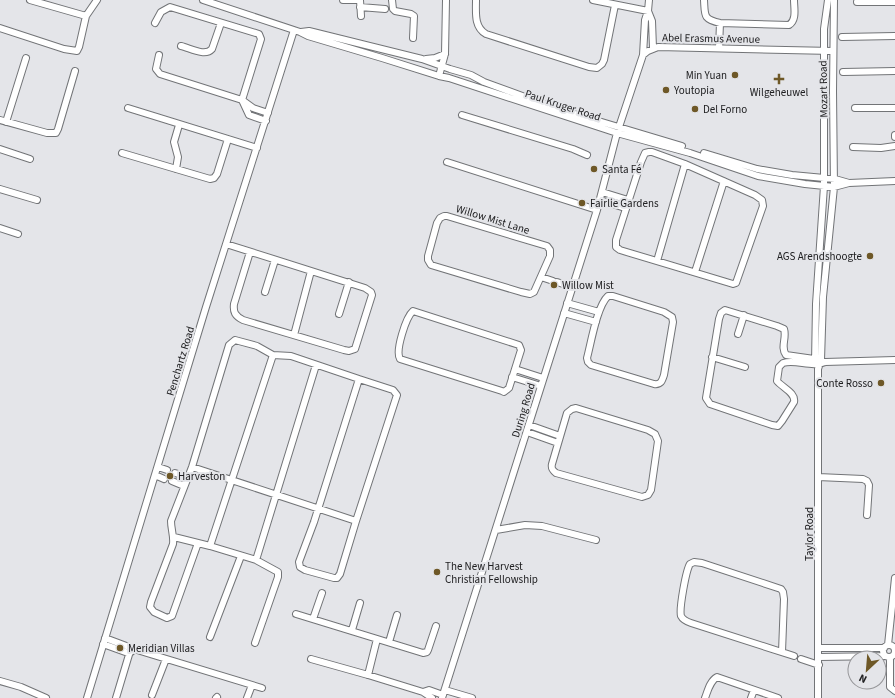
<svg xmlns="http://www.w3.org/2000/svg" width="895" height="698" viewBox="0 0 895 698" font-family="'Source Sans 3',sans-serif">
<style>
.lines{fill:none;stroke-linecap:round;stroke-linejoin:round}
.minor-casing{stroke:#727477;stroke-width:8}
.minor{stroke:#fff;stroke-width:6}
.poi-dot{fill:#6e5827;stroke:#e4e5e9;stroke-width:1.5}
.labels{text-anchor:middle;stroke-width:4;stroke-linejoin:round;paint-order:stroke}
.street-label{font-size:11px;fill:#202022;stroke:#e4e5e9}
.poi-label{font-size:11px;fill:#202022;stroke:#e4e5e9;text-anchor:start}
</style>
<rect width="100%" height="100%" fill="#e4e5e9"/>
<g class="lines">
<defs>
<path id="minor" d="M30,0L86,16
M203,0L300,32L308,36L382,58L439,76L449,78L617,133L690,153L758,176L805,184L834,187L849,183L895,181
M343,0H356
M360,0L361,16
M392,0L393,9L395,11L411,14L414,16L413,38
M476,0C476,13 474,27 486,34L589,67L597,68L602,64L604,60L615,5
M593,0L648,11L652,21L653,48
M704,0C705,16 703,19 720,23L789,25C797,20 794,8 794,0
M857,2H895
M360,7L385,9
M155,23L161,12L170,7L259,34L261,39L242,100L249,115L266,121
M0,28L64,49L77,51L79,47L86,16L97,0
M301,32L309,31L422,59L450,69L471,75L484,82L555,108L682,146
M842,37L895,36
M181,46C190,48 205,57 212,49L221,23
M719,48L720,23
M159,55L156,69L160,74L242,100L253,108L268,113
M643,55L645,20L648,11L649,0
M426,59L435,58L445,54
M843,72L895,71
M439,76L445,54L446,0
M128,108L257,148
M855,108H895
M462,115L573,149L587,155
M0,120L47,133H56L58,129L75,71
M6,122L26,58
M895,135V137
M853,147L881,148L895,146
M0,149L30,159
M649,152H652L685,164L755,195L762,200L763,206L736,283L733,284L620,250L616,247V240L641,162L645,153Z
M122,153L210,179L214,178L217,174L228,139
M704,153L757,169L792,175L835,179L849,183
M447,162L597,210
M176,169L178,157L174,142L179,125
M0,189L37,200
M602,192L628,200
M600,200L625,208
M444,216H447L547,246L550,250V256L534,292L530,294L521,292L431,265L428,260V256L437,223L440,218Z
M0,228L18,234
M226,244L365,288L371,292L372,295L355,349L349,351L344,350L243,320C235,316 233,312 234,304L250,252
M657,261L685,164
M695,272L724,181
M541,277L553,281
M557,282L572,287
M265,292L275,260
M608,296H613L664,312L672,317L673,322L664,375C662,381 661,385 654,384L591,365L588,362L587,358C591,343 597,306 608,296Z
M567,303L599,312
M413,311L519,345L521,350L509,388L504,392L502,391L400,359C395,351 406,317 413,311Z
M564,313L596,322
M339,314L349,282
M738,334L744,315
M294,335L311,271
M273,355L291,356L359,379
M712,357L745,367
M825,362L821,360L786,355C780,347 787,338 784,329L777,326L725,310L721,313L719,319L706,398L710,404L772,425L778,426L782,421L794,402C796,393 783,388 777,381L779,367L783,363C796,359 812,368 825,362L895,360
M815,363L816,304L824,186V29L828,0
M515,369L543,378
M512,377L541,386
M359,379L393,390L397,395L356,521L340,574L337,578H334L305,570L300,567L299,562L314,522Z
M576,408L648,430L655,434L658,441L651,490L648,495L642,497L556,473C552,470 551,468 552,464L567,413L572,409Z
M529,425L560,436
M527,432L558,443
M158,467L167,470
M192,467L356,521
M175,473L188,477
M155,475L164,479
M818,477L863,479L867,481L869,485L867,515
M172,481L184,486
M496,530L525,525L542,526L596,540
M174,537L210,546L256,560L278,572V577L255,643
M198,543L172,616L167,618L154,612L150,607L151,602L173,544C174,536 171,529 171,521L192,467L229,345L235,340L257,346L273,355L210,546
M256,560L316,365
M296,614L423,653L427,652L428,650L436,626
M313,619L322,593
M352,630L360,603
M210,637L241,556
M105,638L137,650L262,688
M389,642L397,615
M103,644L128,653L131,652
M883 651a6 6 0 1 1 12 0a6 6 0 1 1-12 0Z
M888,645L895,578
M819,648H884
M782,652L784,599L783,592L781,589L702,563L694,562L690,564C686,570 679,609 681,616C683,620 688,622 691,623L794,656
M819,657L885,656
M890,657V687L895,691
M311,659L368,675L423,692L432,698
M801,659L819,665
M368,675L377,639
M0,681L21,687L46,698
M445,690L472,698
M423,692L429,690L443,695
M152,695L166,659
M87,698L206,307L294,30
M116,698L131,648
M216,698L217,697
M247,698L252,685
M442,698L597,210L617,133L643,55L648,51L658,47L833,51
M705,698C708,690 710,681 717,677L778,698
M751,698L754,690
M818,698V369L821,360L823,297L834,187L833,91L834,0"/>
</defs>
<use href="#minor" class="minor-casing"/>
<use href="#minor" class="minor"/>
</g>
<g class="poi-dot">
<circle cx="735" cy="75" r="4"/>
<path d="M777 73h4v4h4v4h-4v4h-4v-4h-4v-4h4z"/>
<circle cx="666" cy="90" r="4"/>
<circle cx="695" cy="109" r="4"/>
<circle cx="594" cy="169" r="4"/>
<circle cx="582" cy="203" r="4"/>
<circle cx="870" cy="256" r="4"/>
<circle cx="554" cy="285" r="4"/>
<circle cx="881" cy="383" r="4"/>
<circle cx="170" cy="476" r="4"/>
<circle cx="437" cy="572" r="4"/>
<circle cx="120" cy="648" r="4"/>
</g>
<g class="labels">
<g class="street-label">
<text transform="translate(711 38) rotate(1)" y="4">Abel Erasmus Avenue</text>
<text transform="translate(823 89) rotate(-91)" y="4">Mozart Road</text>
<text transform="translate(563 105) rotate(18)" y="4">Paul Kruger Road</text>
<text transform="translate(493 219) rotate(17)" y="4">Willow Mist Lane</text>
<text transform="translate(180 361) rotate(-73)" y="4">Penchartz Road</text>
<text transform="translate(523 410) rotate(-73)" y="4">During Road</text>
<text transform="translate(809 534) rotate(-90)" y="4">Taylor Road</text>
</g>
<g class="poi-label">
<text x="727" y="79" text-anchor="end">Min Yuan</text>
<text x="674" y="94">Youtopia</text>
<text x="779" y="96" text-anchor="middle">Wilgeheuwel</text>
<text x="703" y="113">Del Forno</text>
<text x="602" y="173">Santa Fé</text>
<text x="590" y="207">Fairlie Gardens</text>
<text x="862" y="260" text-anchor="end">AGS Arendshoogte</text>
<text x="562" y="289">Willow Mist</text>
<text x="873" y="387" text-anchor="end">Conte Rosso</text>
<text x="178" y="480">Harveston</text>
<text x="445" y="570">The New Harvest<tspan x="445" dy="13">Christian Fellowship</tspan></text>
<text x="128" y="652">Meridian Villas</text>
</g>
</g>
<g transform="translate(867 670) rotate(206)"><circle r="19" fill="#e4e5e9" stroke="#969699"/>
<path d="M0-3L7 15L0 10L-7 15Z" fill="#6e5827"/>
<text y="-6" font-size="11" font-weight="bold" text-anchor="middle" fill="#202022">N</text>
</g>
</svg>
